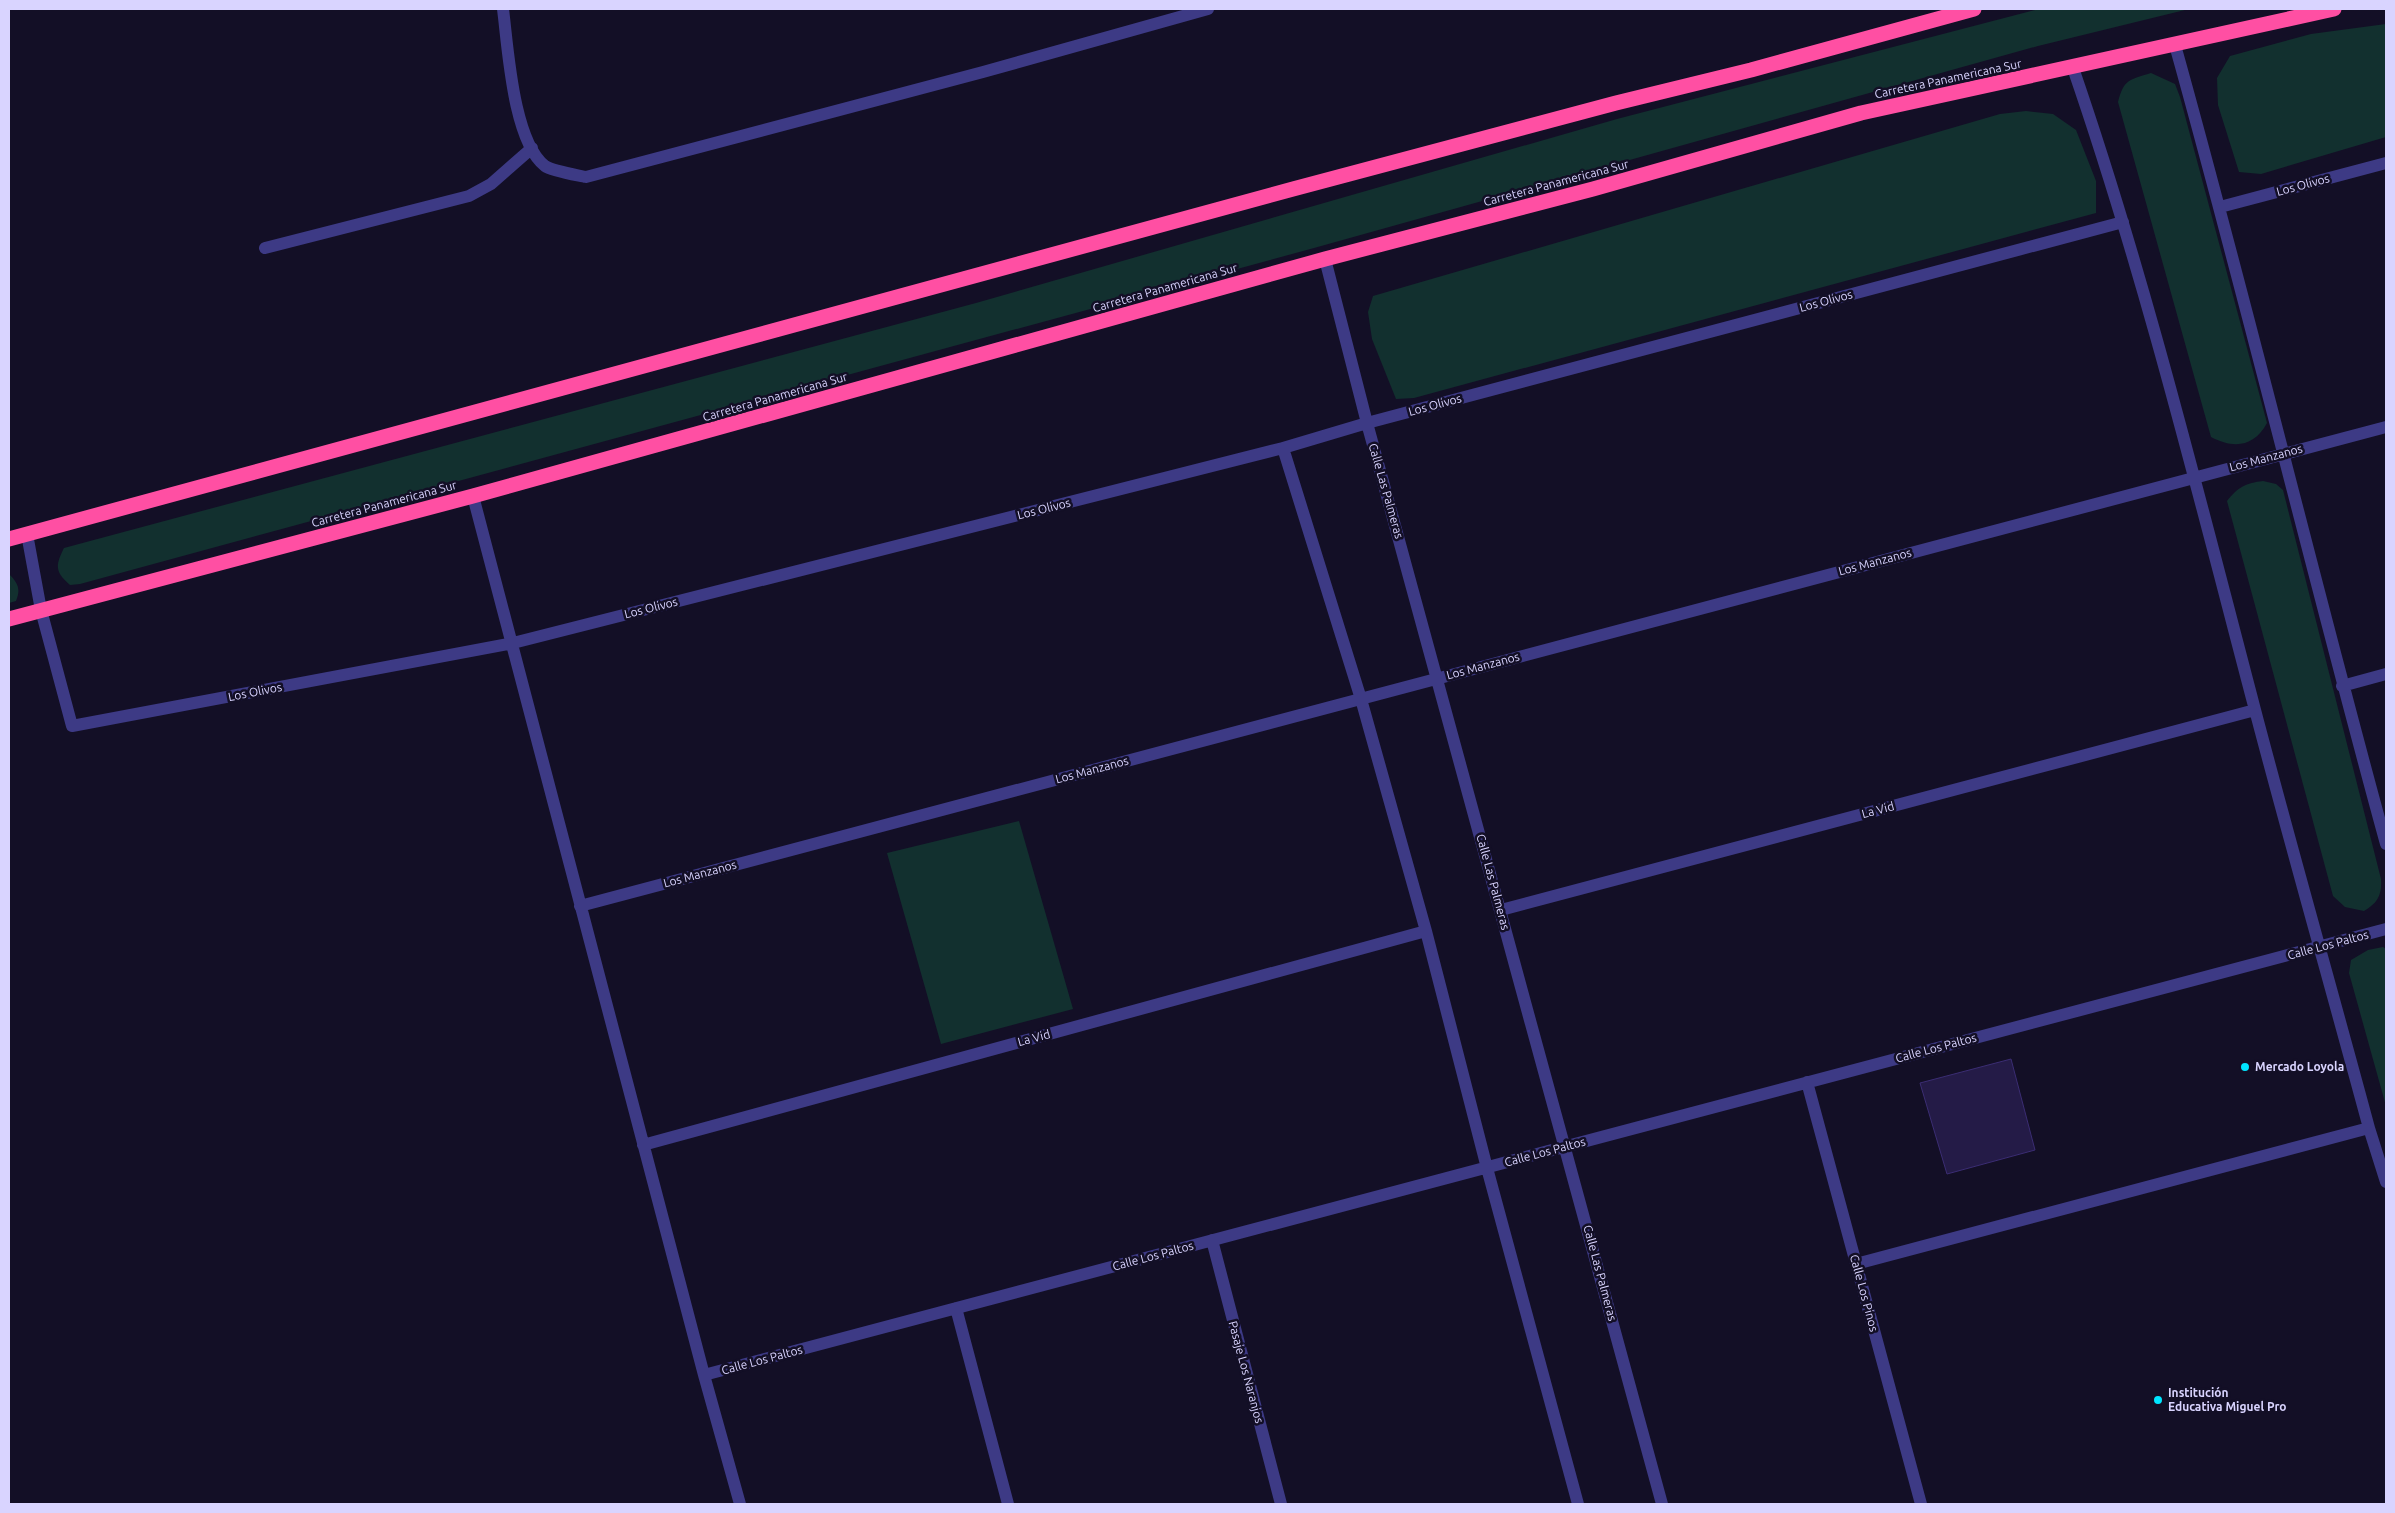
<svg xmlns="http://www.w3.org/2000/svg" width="2395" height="1513" viewBox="0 0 2395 1513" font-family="Ubuntu,sans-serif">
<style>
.green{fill:#12302f}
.building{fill:#241b47;stroke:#3b2d73}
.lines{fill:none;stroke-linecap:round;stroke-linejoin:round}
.minor{stroke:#3d3a85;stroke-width:12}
.highway{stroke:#ff4fa3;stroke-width:15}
.poi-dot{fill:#00e5ff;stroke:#130f26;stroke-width:2}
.labels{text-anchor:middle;stroke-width:5;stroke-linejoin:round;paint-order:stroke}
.street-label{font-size:12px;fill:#d9d4ff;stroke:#130f26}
.poi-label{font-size:12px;font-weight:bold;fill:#d9d4ff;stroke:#130f26;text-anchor:start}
</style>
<rect width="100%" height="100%" fill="#130f26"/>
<path class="green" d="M2039,9H2189L2038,46L1314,248L80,584L70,585C55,572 55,566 64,548L976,303L1617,119Z
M2386,24V137L2261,174L2239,172L2218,105L2217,78L2230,56L2311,34Z
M2151,73L2175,84L2180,97L2267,423C2254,447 2234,449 2211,437L2118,102C2124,79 2129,80 2151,73Z
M2026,111L2053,114L2076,130L2096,181V213L1414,398L1396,399L1372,339L1368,312L1373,296L2000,114Z
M2263,481L2276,484L2283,490L2381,879C2382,895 2378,903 2364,911L2345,907L2333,896L2227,501C2238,487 2246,483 2263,481Z
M9,574C18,583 21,589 16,601L9,603Z
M1019,821L1073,1009L941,1044L887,853Z
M2383,947L2386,949V1106L2349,973L2351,960L2368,950Z"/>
<path class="building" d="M2011,1059L2035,1150L1947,1174L1920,1083Z"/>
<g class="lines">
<path class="minor" d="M503,9C508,48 513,141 545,166C552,171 577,175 586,177L983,72L1208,9
M2175,45C2249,310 2313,578 2386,844
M2073,68C2145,277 2198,493 2254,706C2291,847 2331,987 2369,1128L2386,1182
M2220,207L2386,163
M265,248L469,196L491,184L532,148
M1325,259L1367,423L1662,1504
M1283,448L1361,699L1426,931L1487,1168L1578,1504
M473,496L704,1375L740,1504
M27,534L41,610L72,726L513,643L1283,448L1367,423L2123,222
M2342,686L2386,674
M580,906L2386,427
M1501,910L2255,710
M1807,1082L1921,1504
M643,1145L1426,931
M1212,1240L1281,1504
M1856,1264L2369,1128
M956,1308L1008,1504
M704,1375L2386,929"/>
<path class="highway" d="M9,539L1293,189L1616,103L1751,70L1974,9
M9,619L473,496L1325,259L1593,189L1861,113L2334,9"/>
</g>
<g class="poi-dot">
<circle cx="2245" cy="1067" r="5"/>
<circle cx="2158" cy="1400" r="5"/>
</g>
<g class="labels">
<g class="street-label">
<text transform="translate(1948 79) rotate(-12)" y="4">Carretera Panamericana Sur</text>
<text transform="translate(1556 183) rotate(-15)" y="4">Carretera Panamericana Sur</text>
<text transform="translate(2303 185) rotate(-15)" y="4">Los Olivos</text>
<text transform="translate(1165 288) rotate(-16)" y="4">Carretera Panamericana Sur</text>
<text transform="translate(1826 301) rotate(-15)" y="4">Los Olivos</text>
<text transform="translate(775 397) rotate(-16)" y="4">Carretera Panamericana Sur</text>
<text transform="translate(1435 405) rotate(-15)" y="4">Los Olivos</text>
<text transform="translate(2266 458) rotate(-15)" y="4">Los Manzanos</text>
<text transform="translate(1386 491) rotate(74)" y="4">Calle Las Palmeras</text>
<text transform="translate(384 504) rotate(-15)" y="4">Carretera Panamericana Sur</text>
<text transform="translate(1044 509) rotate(-14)" y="4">Los Olivos</text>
<text transform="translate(1875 562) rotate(-15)" y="4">Los Manzanos</text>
<text transform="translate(651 608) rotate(-14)" y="4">Los Olivos</text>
<text transform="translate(1483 666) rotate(-15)" y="4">Los Manzanos</text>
<text transform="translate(255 692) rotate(-11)" y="4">Los Olivos</text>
<text transform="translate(1092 770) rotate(-15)" y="4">Los Manzanos</text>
<text transform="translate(1878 810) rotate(-15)" y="4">La Vid</text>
<text transform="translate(700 874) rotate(-15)" y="4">Los Manzanos</text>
<text transform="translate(1493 882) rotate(75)" y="4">Calle Las Palmeras</text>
<text transform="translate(2328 945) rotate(-15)" y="4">Calle Los Paltos</text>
<text transform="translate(1034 1038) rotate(-15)" y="4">La Vid</text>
<text transform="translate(1936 1048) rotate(-15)" y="4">Calle Los Paltos</text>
<text transform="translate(1545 1152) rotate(-15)" y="4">Calle Los Paltos</text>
<text transform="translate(1153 1256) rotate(-15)" y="4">Calle Los Paltos</text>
<text transform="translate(1600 1273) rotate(75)" y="4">Calle Las Palmeras</text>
<text transform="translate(1864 1293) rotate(75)" y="4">Calle Los Pinos</text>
<text transform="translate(762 1360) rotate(-15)" y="4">Calle Los Paltos</text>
<text transform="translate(1246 1372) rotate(75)" y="4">Pasaje Los Naranjos</text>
</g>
<g class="poi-label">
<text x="2255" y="1071">Mercado Loyola</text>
<text x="2168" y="1397">Institución<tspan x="2168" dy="14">Educativa Miguel Pro</tspan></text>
</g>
</g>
<rect width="2395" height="1513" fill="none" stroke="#d9d4ff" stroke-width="20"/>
</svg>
